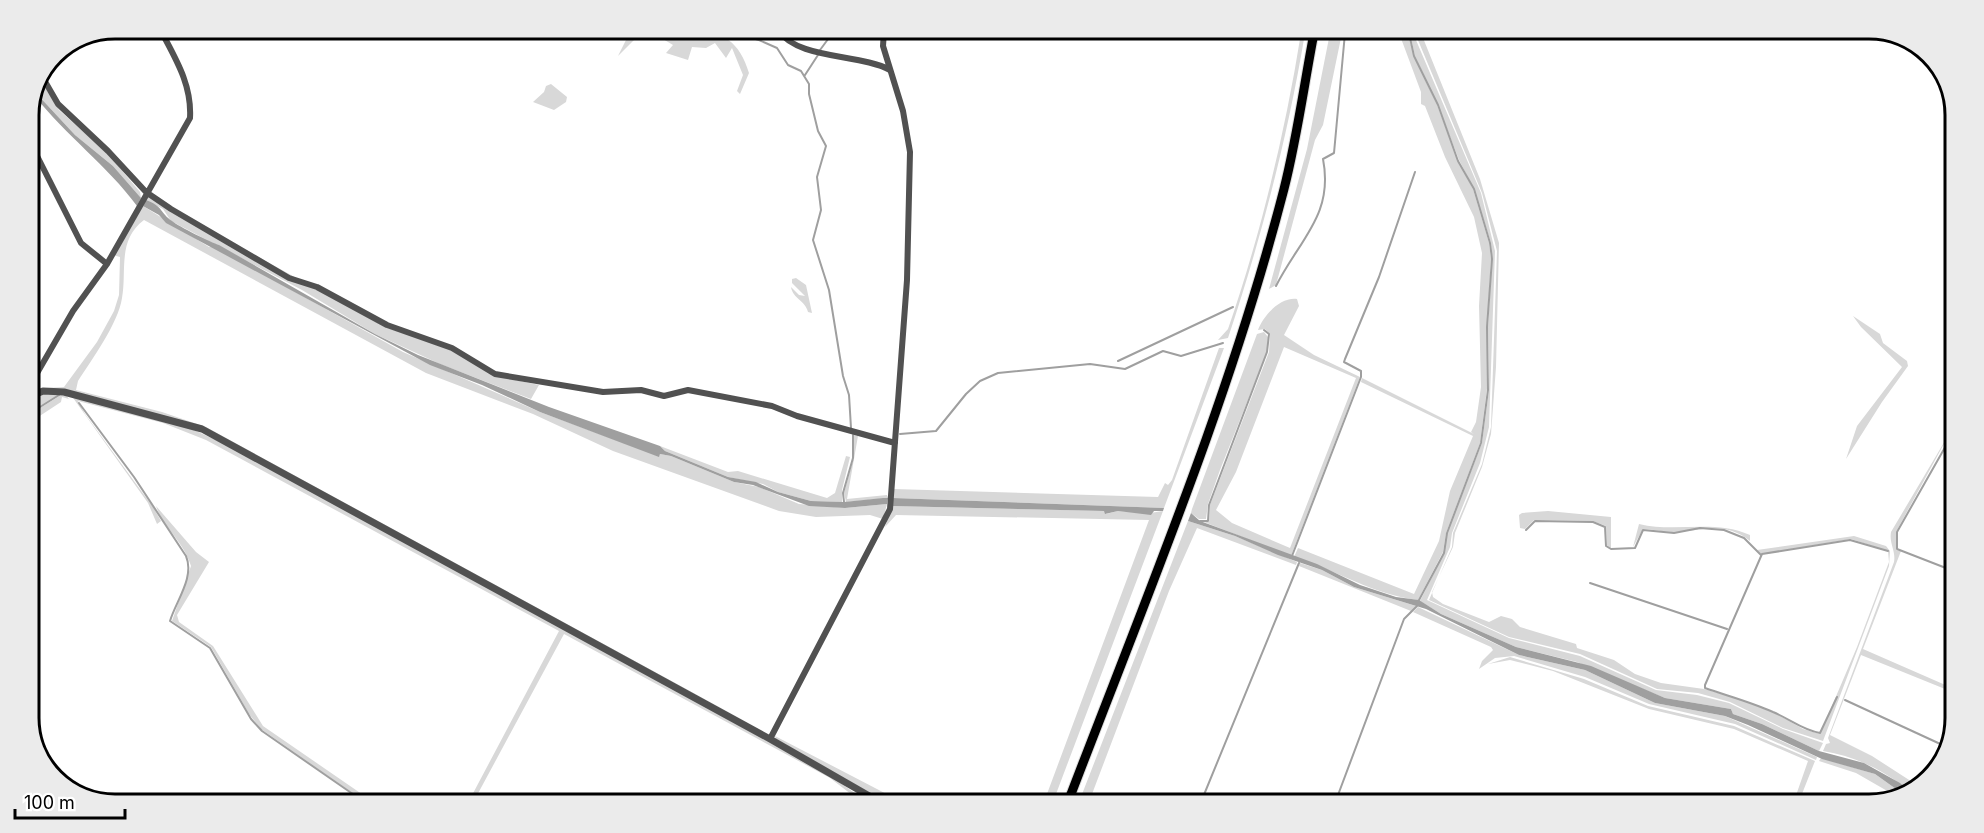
<svg xmlns="http://www.w3.org/2000/svg" width="1984" height="833" viewBox="0 0 1984 833" font-family="Inter,sans-serif">
<style>
.green{fill:#d8d8d8;fill-rule:evenodd}
.water{fill:#9f9f9f}
.lines{fill:none;stroke-linecap:round;stroke-linejoin:round}
.stream{stroke:#9f9f9f;stroke-width:2}
.trunk-casing{stroke:#dbdbdb;stroke-width:11}
.minor{stroke:#515151;stroke-width:6}
.tertiary{stroke:#515151;stroke-width:7}
.trunk{stroke:#000;stroke-width:9}
.rim{fill:none;stroke:#000;stroke-width:3}
</style>
<rect width="100%" height="100%" fill="#fff"/>
<path class="green" d="M631,30C646,30 664,34 678,32C714,27 738,35 749,73L740,94L737,91L743,75L732,48L726,58L715,43L706,48L692,47L688,60L666,53L673,45L658,36L634,40L618,56Z
M1301,33H1305C1288,136 1261,239 1228,338L1218,340L1228,329C1261,233 1285,133 1301,33Z
M1330,33H1342L1323,125L1315,140L1276,285L1269,289L1307,149Z
M1399,33H1408L1414,57L1437,105L1458,161L1473,189L1489,243L1491,259L1487,327L1488,381L1480,443L1446,533L1443,552L1418,600C1374,595 1336,570 1294,557L1298,548L1414,594L1439,541L1450,491L1473,436L1361,382L1362,378L1474,434L1471,432L1476,422L1481,387L1479,306L1482,253L1474,217L1445,157L1425,106L1421,104V92Z
M1410,33H1413L1481,193L1495,251L1489,427L1480,463L1452,533L1450,547L1427,600L1509,638L1580,656L1656,690L1697,695L1729,703L1783,729L1823,743L1819,751L1762,724L1733,714L1731,709L1665,698L1577,662L1516,647L1441,614L1420,601L1444,553L1447,533L1482,443L1489,390L1488,327L1492,259L1491,243L1474,189L1459,160L1438,105L1415,56Z
M1415,33H1421L1480,179L1499,243L1496,367L1491,434L1482,467L1455,533L1453,547L1432,592L1433,597L1443,604L1489,622L1501,616L1512,619L1520,627L1576,644L1577,648L1614,660L1635,674L1661,683L1704,689L1743,700L1775,713L1803,729L1820,734L1857,647L1889,562L1888,551L1851,539L1761,554L1757,550L1854,536L1886,546L1890,551L1889,566L1823,741L1783,728L1730,702L1698,693L1657,689L1580,654L1509,637L1429,600L1452,547L1453,533L1482,464L1491,427L1497,251L1482,193Z
M41,81L59,110L108,154L140,192L141,198L113,166L75,135L36,93Z
M551,84L567,97L566,102L554,110L533,102L544,92L546,86Z
M148,196L385,327L447,348L496,376L539,385L531,399L440,364L375,334L302,290L171,221L163,209L146,200Z
M143,206L209,247H213L234,258L403,352L540,412L659,456L660,454L671,456L734,482L759,487L799,504L845,508L887,504L883,519L870,515L816,517L779,511L613,451L533,414L426,373L144,220C117,240 127,271 122,298C118,324 92,359 78,381L76,390L162,412L206,427L765,732L203,428L77,393L29,394L45,388L64,387L97,342L114,311L119,295L120,257L113,255Z
M796,278L806,285L812,313L808,312C805,300 793,299 791,287L799,295L805,296L792,283V279Z
M1297,299L1299,306L1284,335L1314,355L1360,377L1291,556L1204,522H1209L1210,505L1269,352L1270,334L1265,329L1258,330C1263,316 1280,297 1297,299ZM1284,347L1356,378L1290,548L1232,523L1216,510L1236,472Z
M1853,316L1880,334L1883,343L1907,361L1908,366L1882,402L1846,459L1857,426L1902,367L1861,327Z
M1264,332L1268,337L1267,352L1220,470L1208,504L1206,519H1199L1191,513L1192,509L1257,334Z
M1219,348H1224L1164,508L893,498L894,489L1158,497L1165,483L1168,485L1172,480Z
M41,394H65L69,399L62,397L61,402L29,423V415L61,395L29,413V398Z
M71,395L194,430L218,441L822,770L866,801H860L830,778L564,634L475,799H470L559,631L206,440L163,423L78,401L85,414L153,507L161,521L157,524L148,503Z
M1952,429L1896,532V550L1901,551L1863,649L1950,687V691L1861,655L1830,735L1872,756L1920,787L1910,792C1886,771 1855,756 1823,751L1826,744L1830,743L1828,738L1894,562C1896,551 1889,544 1891,532Z
M854,435L858,436L847,499L887,495L888,498L846,502L844,493L854,457Z
M660,446L728,472L738,471L827,498L835,493L846,456L850,457L842,490V502L811,501L778,492L763,484L728,477L665,451Z
M156,506L196,552L209,562L177,615L179,622L213,646L263,726L369,799H361L261,729L249,714L211,647L172,621L191,566C184,542 163,527 156,506Z
M892,506L1105,511L1106,514L1118,511L1150,513L1163,511L1053,802H1044L1149,520L896,515L885,527Z
M1548,511L1611,517V548L1607,546L1606,526L1593,521L1534,520L1525,529L1520,528L1519,515L1522,513Z
M1188,521L1235,536L1297,562L1296,565L1197,528L1169,591L1089,802H1079Z
M1639,524C1676,533 1714,519 1750,535V541C1724,520 1700,532 1672,532C1662,532 1653,529 1643,529L1633,547Z
M1300,563L1322,570L1354,587L1416,606L1411,611L1299,566Z
M1418,607L1519,655L1585,670L1655,703L1725,716L1817,757L1816,760L1735,724L1649,704L1585,677L1514,656L1495,658L1479,669L1482,661L1493,650L1491,647L1413,612Z
M1510,657L1584,679L1648,706L1734,726L1815,761L1798,804H1793L1808,761L1734,729L1649,709L1553,671L1510,660L1488,664Z
M775,736L900,801H884L776,739Z
M1821,758L1875,774L1903,794L1896,796L1856,773L1819,761Z"/>
<path class="water" d="M36,93L75,135L113,166L141,198L137,206C107,165 66,136 35,96Z
M146,200C164,207 160,213 172,221C178,226 212,243 219,245L375,334L418,355L549,407L660,446L665,451L728,477L756,482L778,492L811,501L844,502L883,498H888L887,504L845,508L809,506L753,485L734,482L671,456L660,454L659,457L540,412L482,385L430,365L166,223L159,215L143,206Z
M893,498L1164,508L1163,511H1154L1151,515L1118,511L1105,514L1104,511L892,506Z
M1191,513L1200,521L1317,564L1360,585L1396,597L1419,600L1441,614L1516,647L1591,666L1665,698L1731,709L1733,714L1762,724L1819,751L1864,763L1900,783L1910,792L1903,794L1875,774L1822,759L1748,725L1725,716L1655,703L1585,670L1519,655L1426,609L1354,587L1322,570L1278,555L1235,536L1188,521Z"/>
<g class="lines">
<path class="stream" d="M708,31L734,33L759,40L777,48L788,65L801,71L809,84V94L818,131L826,146L817,177L821,210L813,240L829,290L843,376L849,395L851,428
M1409,33L1414,56L1438,105L1458,161L1474,189L1490,243L1492,259L1487,327L1488,390L1481,443L1447,533L1444,553L1419,600
M820,50L834,31
M805,75L818,55
M1276,286C1299,240 1334,215 1323,159L1334,153L1345,33
M1118,361L1233,307
M79,403L134,477L186,556C195,577 176,601 170,621L210,648L251,719L262,731L360,799
M29,414L59,395
M900,434L936,431L966,394L980,381L998,373L1090,364L1125,369L1163,351L1181,356L1223,343
M844,502L843,493L853,458V435
M1200,521H1208L1209,505L1267,352L1269,334L1264,330
M1526,530L1535,521L1593,522L1605,527L1606,546L1611,549L1635,548L1643,530L1674,533L1700,528L1724,530L1744,538L1761,555
M1292,556L1361,377V371L1344,362L1345,359L1379,277L1415,172
M1951,570L1897,549V532L1952,435
M1590,583L1727,629
M1837,697L1820,733C1802,730 1790,719 1773,712C1751,702 1728,696 1705,688V685L1762,554L1850,540L1888,551
M1845,700L1949,748
M1201,802L1299,563
M1335,803L1404,619L1417,606"/>
<defs>
<path id="trunk" d="M1068,802C1145,600 1230,399 1284,189C1297,138 1304,85 1314,33"/>
</defs>
<use href="#trunk" class="trunk-casing"/>
<path class="minor" d="M779,31C797,59 861,54 890,70
M43,78L58,104L108,151L146,192L171,209L289,278L317,287L387,325L452,348L495,374L603,392L641,390L664,396L688,390L772,406L797,416L895,443
M29,140L81,243L107,264
M29,387L73,311L107,264L190,118C192,84 175,58 160,29
M770,739L890,509L907,280L910,152L903,111L883,46L884,31"/>
<path class="tertiary" d="M29,397L43,391L64,392L202,429L770,739L878,801"/>
<use href="#trunk" class="trunk"/>
</g>
<path d="M0 0H1984V833H0ZM115 39H1869A76 76 0 0 1 1945 115V718A76 76 0 0 1 1869 794H115A76 76 0 0 1 39 718V115A76 76 0 0 1 115 39Z" fill="#ebebeb" fill-rule="evenodd"/>
<path class="rim" d="M115 39H1869A76 76 0 0 1 1945 115V718A76 76 0 0 1 1869 794H115A76 76 0 0 1 39 718V115A76 76 0 0 1 115 39Z"/>
<path d="M15 809v9h110v-9" fill="none" stroke="#000000" stroke-width="3"/>
<text x="24" y="809" font-size="18" fill="#000000" stroke="#ffffff" stroke-width="4.5" paint-order="stroke">100 m</text>
</svg>
